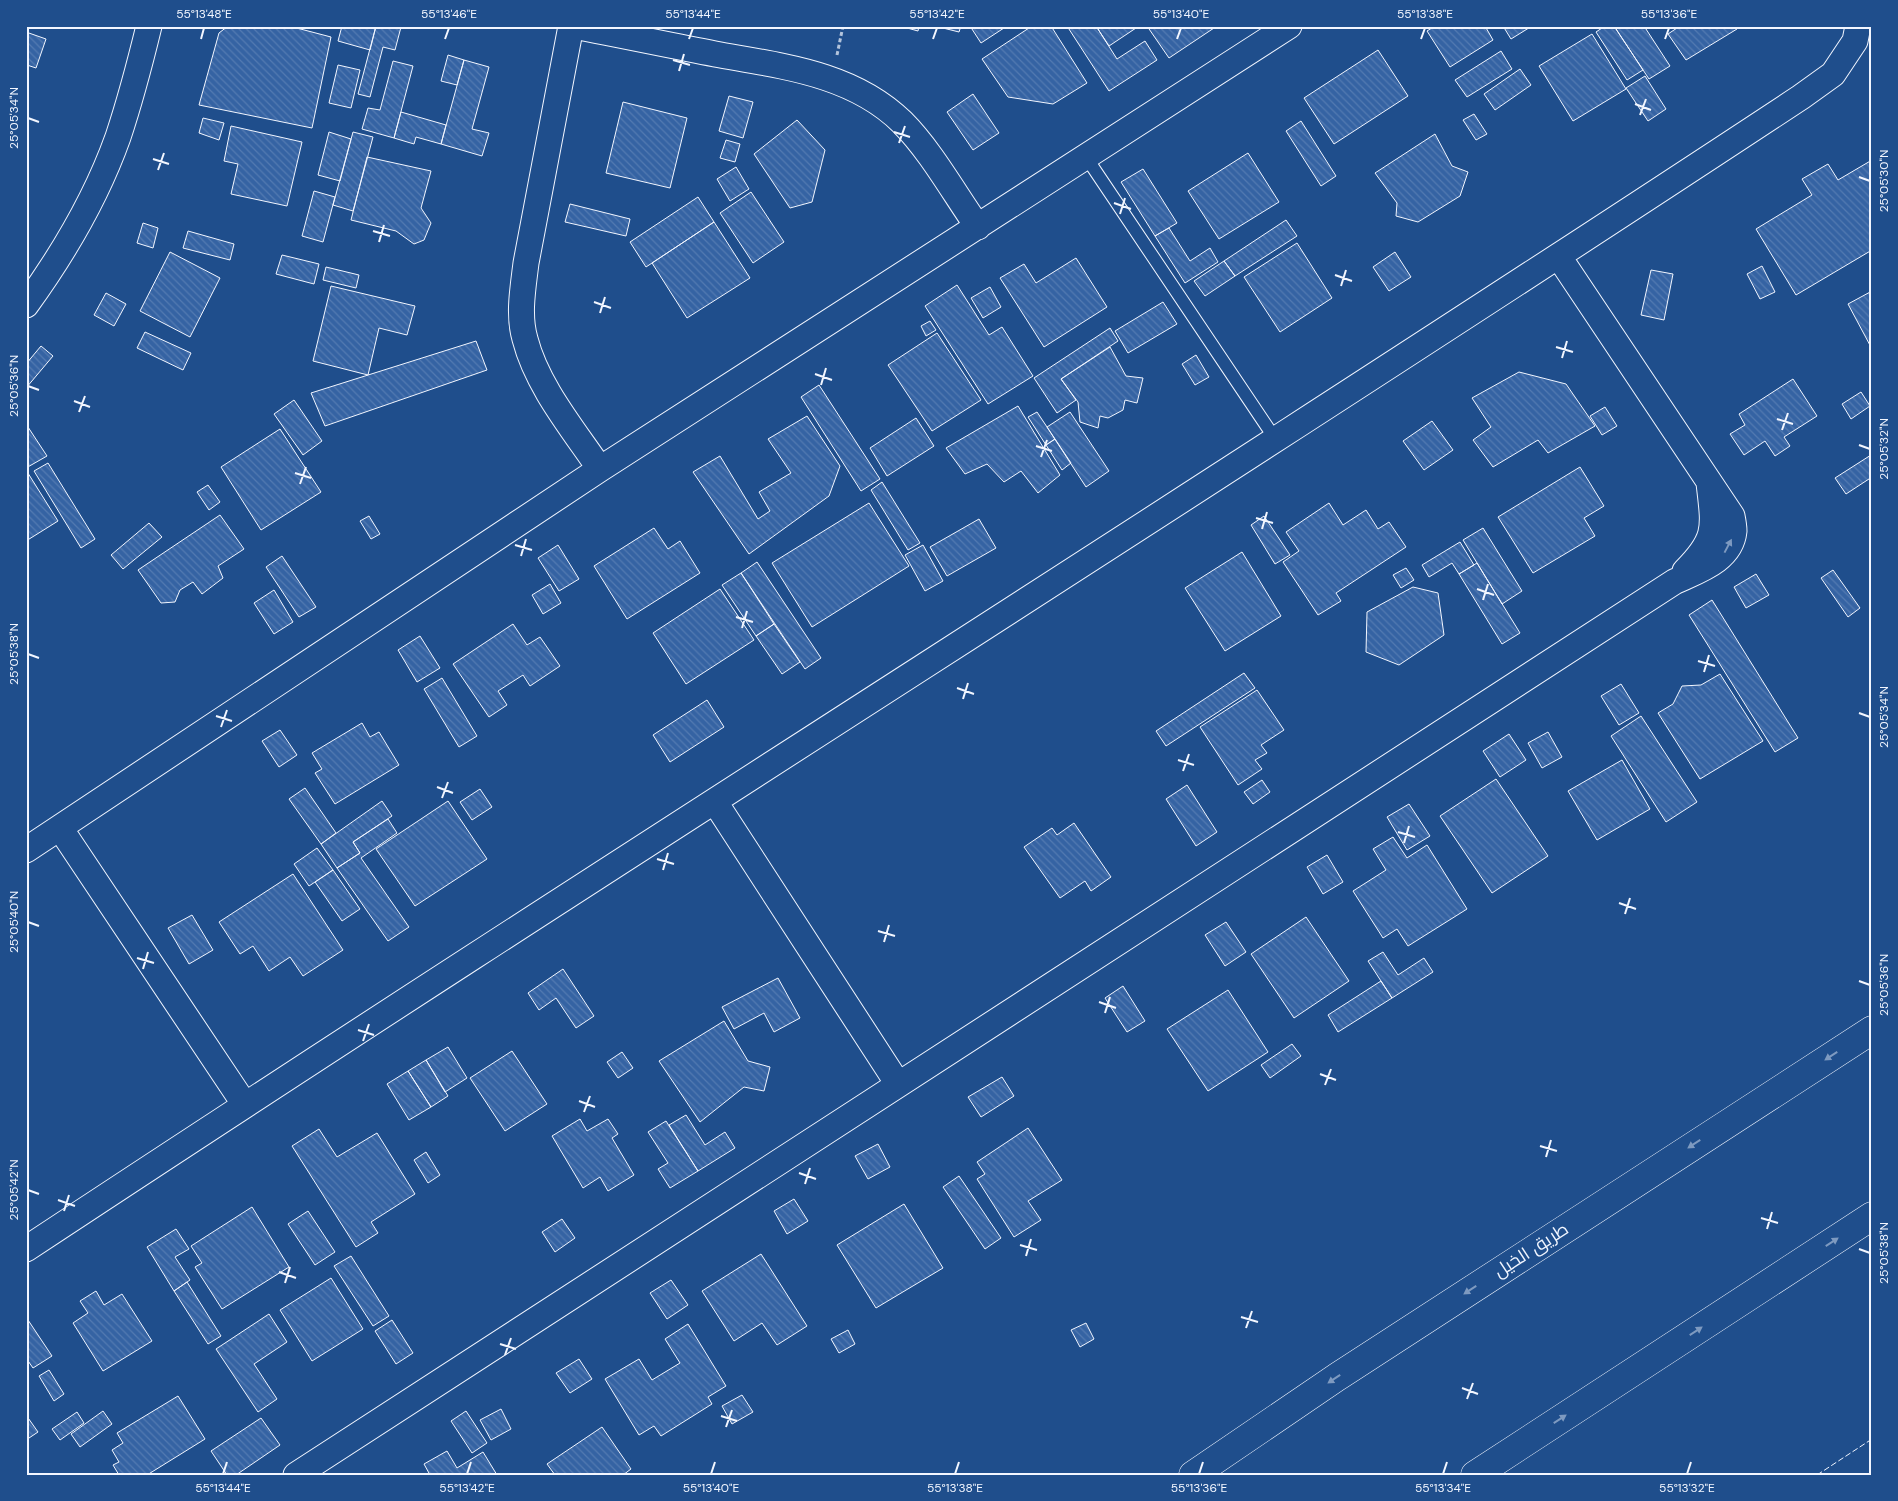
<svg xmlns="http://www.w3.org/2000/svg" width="1898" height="1501" viewBox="0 0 1898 1501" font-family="'DM Sans',Cairo,sans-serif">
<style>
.building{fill:url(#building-back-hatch);stroke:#f2f6ff}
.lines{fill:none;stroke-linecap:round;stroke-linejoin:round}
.service-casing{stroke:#f2f6ff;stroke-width:14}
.minor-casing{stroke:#f2f6ff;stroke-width:27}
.motorway-casing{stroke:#f2f6ff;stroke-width:29}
.path{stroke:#b3c4dc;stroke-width:3;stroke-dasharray:4 2.5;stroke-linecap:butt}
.service{stroke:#1f4e8c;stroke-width:12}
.minor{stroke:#1f4e8c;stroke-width:25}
.motorway{stroke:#1f4e8c;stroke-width:28}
.fence{stroke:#f2f6ff;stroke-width:1;stroke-dasharray:6 2.5;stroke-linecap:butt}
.oneway{fill:#7e9ac0}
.ticks{fill:none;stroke:#f2f6ff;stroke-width:2}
.labels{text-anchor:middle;stroke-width:4;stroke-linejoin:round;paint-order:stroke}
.street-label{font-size:18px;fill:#f2f6ff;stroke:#1f4e8c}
.neatline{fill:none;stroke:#f2f6ff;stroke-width:2}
.ticks-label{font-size:12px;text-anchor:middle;fill:#f2f6ff}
</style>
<defs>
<pattern id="building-back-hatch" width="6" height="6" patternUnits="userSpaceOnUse" patternTransform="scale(1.25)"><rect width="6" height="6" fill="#3563a3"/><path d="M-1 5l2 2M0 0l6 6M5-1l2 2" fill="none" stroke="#537ab1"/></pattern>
</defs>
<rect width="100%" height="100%" fill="#1f4e8c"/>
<path class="building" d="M228,26H289L331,37L312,128L199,105L219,33Z
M342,26H376L370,50L338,41Z
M376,26L401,27L395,50L383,47L370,97L358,94Z
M900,26H919L918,31Z
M935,26H961L959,32Z
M970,26H1007L981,43Z
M1032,26H1051L1087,83L1053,104L1008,97L982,59Z
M1067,26H1096L1117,59L1145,41L1157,60L1109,91Z
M1096,26H1139L1109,46Z
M1147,26H1176L1178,29L1183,26H1217L1169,58Z
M1435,26H1485L1493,40L1450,67L1427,31Z
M1503,26H1532L1511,39Z
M1605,26H1614L1643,70L1627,80L1596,32Z
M1614,26H1644L1670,66L1649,79Z
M1676,26H1737V29L1686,60L1668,34L1677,28Z
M26,32L46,39L36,68L27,65L26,67Z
M1592,34L1626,89L1573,121L1539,66Z
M1378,50L1408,96L1334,144L1304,98Z
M1501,51L1512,69L1467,97L1455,80Z
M448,55L464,60L457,85L441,81Z
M464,60L489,67L472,129L489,133L482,156L441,144Z
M393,61L413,66L394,138L362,129L368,108L380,110Z
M338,65L360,70L351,108L329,103Z
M1520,69L1531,85L1495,110L1484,94Z
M1645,76L1666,109L1648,121L1626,88Z
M973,94L999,133L973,150L947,112Z
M729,96L753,102L743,138L719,131Z
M623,102L687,118L670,188L606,173Z
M401,112L446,125L441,144L416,137L414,144L394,138Z
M1474,114L1487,134L1476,140L1463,120Z
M203,118L224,123L219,140L199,133Z
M797,120L825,150L812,202L790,208L754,154Z
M1301,121L1336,176L1321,186L1286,131Z
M231,126L302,142L287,206L231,194L238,164L224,161Z
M329,132L351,139L340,181L318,175Z
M353,132L373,137L353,211L333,205Z
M1435,134L1452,166L1468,172L1460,196L1418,222L1396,216L1397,203L1375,173Z
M726,140L740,144L735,162L720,158Z
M1248,153L1279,202L1219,239L1188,191Z
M367,157L431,171L421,208L431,223L424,240L414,244L396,231L351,220Z
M1872,160V250L1796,295L1756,229L1812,195L1802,179L1828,164L1838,180Z
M736,167L749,189L730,201L717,179Z
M1143,169L1177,223L1155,236L1121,182Z
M314,191L335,197L323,242L302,236Z
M751,192L784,242L753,263L720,213Z
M698,197L714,222L646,267L630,242Z
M570,204L630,219L626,236L565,222Z
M1286,220L1297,236L1235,276L1224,261Z
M714,222L750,278L687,318L652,263Z
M143,223L158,228L153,248L137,243Z
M1169,228L1190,261L1210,248L1218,262L1185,283L1155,236Z
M188,231L234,244L230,260L183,248Z
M1297,243L1332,298L1280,332L1244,277Z
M170,252L220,278L190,337L140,311Z
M1395,252L1411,277L1389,291L1373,267Z
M282,255L319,264L314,284L276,274Z
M1076,258L1107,307L1044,347L1000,278L1024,264L1036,283Z
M1224,261L1235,276L1205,296L1194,281Z
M1762,266L1775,292L1760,299L1747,274Z
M326,267L359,275L356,288L323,280Z
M1651,270L1673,274L1664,320L1641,315Z
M957,285L989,335L1002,327L1033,376L988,404L925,306Z
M331,286L415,306L407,335L379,328L368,375L313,361Z
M990,287L1001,307L983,318L971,298Z
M1872,291V349L1848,304Z
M106,293L126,304L114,326L94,315Z
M1163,302L1177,324L1128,353L1115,331Z
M930,321L936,330L926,336L921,326Z
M1110,328L1118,341L1061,379L1076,400L1057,413L1034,378Z
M145,332L191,353L183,370L137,348Z
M937,333L981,400L932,431L888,365Z
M476,341L487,370L325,426L311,393Z
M41,346L53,356L26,388V364Z
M1110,347L1126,376L1143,378L1137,403L1125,400L1123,410L1108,418L1100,416L1098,428L1080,422L1078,402L1061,379Z
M1196,355L1209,377L1195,385L1182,364Z
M1519,372L1566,384L1595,426L1548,453L1538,440L1493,467L1473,440L1491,427L1472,398Z
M1793,379L1817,416L1784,437L1790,446L1775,456L1765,441L1744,455L1730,434L1745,425L1739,414Z
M819,385L880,479L861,491L801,397Z
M1861,392L1870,406L1851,419L1842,404Z
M294,400L322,441L303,455L274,414Z
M1018,406L1060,475L1038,493L1021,471L1004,482L987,464L965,474L946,448Z
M1605,407L1617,426L1602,435L1590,416Z
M1037,412L1055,439L1046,445L1028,417Z
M1070,412L1109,471L1086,487L1047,427Z
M807,416L840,466L829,496L749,554L693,472L720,456L758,519L770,511L759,492L791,473L768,439Z
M916,418L934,446L887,476L870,448Z
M1432,421L1453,450L1424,470L1403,441Z
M26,424L47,456L26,468Z
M280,429L321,492L261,530L221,467Z
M1055,439L1071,463L1062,470L1046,445Z
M1871,455L1872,477L1846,494L1835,478Z
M48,463L95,539L81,548L34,471Z
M1580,467L1604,506L1584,518L1595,536L1533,573L1498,517Z
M26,470L58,521L26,541Z
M882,482L920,543L908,550L871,490Z
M208,485L220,502L209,510L197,492Z
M869,503L909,566L812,627L772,563Z
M1329,503L1343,525L1366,510L1378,529L1389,522L1406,547L1336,593L1341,601L1318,615L1283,562L1299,551L1286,532Z
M220,515L244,549L218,566L223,578L202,594L193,582L180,590L175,602L161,603L138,570Z
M369,516L380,534L371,539L360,521Z
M1264,516L1290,555L1275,564L1251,525Z
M979,519L996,548L947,576L930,547Z
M149,523L162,537L123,569L111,555Z
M654,528L668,549L680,541L700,573L627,619L594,566Z
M1483,528L1522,591L1502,604L1463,540Z
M1460,542L1474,565L1459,574L1452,563L1429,577L1422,565Z
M558,545L579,579L559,591L538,558Z
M923,545L943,581L925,591L905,555Z
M1242,552L1281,616L1225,651L1185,588Z
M282,556L316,607L299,617L266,567Z
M757,562L821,658L805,669L741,573Z
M1477,563L1520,633L1502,644L1459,574Z
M1406,568L1414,580L1401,588L1393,575Z
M1833,570L1860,608L1848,617L1821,578Z
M741,573L774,624L756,636L722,585Z
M1756,574L1769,595L1746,608L1734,587Z
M550,584L561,603L543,614L532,595Z
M1413,587L1438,593L1444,635L1399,665L1366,652L1367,612Z
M720,589L754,640L686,684L653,633Z
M274,590L293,622L274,634L254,603Z
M1712,600L1798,738L1775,752L1689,615Z
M513,624L527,645L540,637L560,666L530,686L523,675L498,691L507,705L489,717L453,664Z
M774,624L800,662L782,674L756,636Z
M420,636L440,668L417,682L398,650Z
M1244,673L1255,688L1166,746L1156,731Z
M1720,674L1763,741L1700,779L1658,713L1673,704L1682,686L1701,685Z
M442,678L477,736L459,747L424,689Z
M1621,684L1639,713L1619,725L1601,696Z
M1257,690L1284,730L1261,745L1267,753L1255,760L1262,769L1238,785L1200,727Z
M707,700L724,727L670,762L653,735Z
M1641,716L1697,802L1666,822L1611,736Z
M362,723L370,737L379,732L399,765L335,804L315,773L322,769L312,753Z
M280,730L297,755L279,767L262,741Z
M1548,732L1562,757L1542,768L1528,743Z
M1509,734L1526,760L1500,777L1483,751Z
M1622,760L1650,809L1597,840L1568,791Z
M1496,779L1548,856L1492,893L1440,816Z
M1262,780L1270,792L1253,804L1244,792Z
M1187,785L1217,832L1196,846L1166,799Z
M305,788L336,833L321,844L289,799Z
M480,789L492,807L472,820L460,802Z
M382,801L392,816L353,842L360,853L337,868L321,844Z
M448,801L487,859L415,906L376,849Z
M1409,804L1430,836L1407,850L1387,817Z
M388,819L397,833L361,858L409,927L388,941L337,868L360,853L353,842Z
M1074,823L1111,877L1091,891L1085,881L1060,898L1024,847L1052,828L1057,835Z
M1393,837L1407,858L1427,845L1467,909L1408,946L1397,929L1383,938L1353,891L1386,870L1373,849Z
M317,848L333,870L309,886L294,864Z
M1327,855L1343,882L1323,894L1307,867Z
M333,870L360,909L342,921L315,882Z
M293,874L343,950L303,976L290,957L269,971L253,946L240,954L219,922Z
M192,915L213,950L189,964L168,928Z
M1306,917L1349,981L1294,1018L1251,954Z
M1226,922L1246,952L1225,966L1205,935Z
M1383,952L1398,975L1424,958L1433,972L1392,998L1368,961Z
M563,969L594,1016L576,1028L556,998L539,1010L528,993Z
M778,978L800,1018L774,1032L764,1013L734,1029L722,1007Z
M1381,981L1392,998L1338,1032L1328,1015Z
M1123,986L1145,1021L1127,1032L1105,998Z
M1228,990L1268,1052L1208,1091L1167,1029Z
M724,1021L748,1061L770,1067L764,1091L744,1087L700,1122L659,1061Z
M1292,1044L1301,1056L1270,1078L1261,1065Z
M448,1047L467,1078L445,1092L426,1060Z
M512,1051L547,1104L505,1131L470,1078Z
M622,1052L633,1068L618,1078L607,1062Z
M426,1060L448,1096L431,1107L408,1071Z
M408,1071L431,1107L409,1120L387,1084Z
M1002,1077L1014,1096L981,1117L968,1097Z
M686,1115L705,1145L725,1132L735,1148L698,1171L669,1125Z
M580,1119L587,1131L608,1119L618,1134L612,1138L634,1175L608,1191L600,1177L583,1188L552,1136Z
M666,1121L698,1171L670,1188L658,1169L668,1163L648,1132Z
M1028,1128L1062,1180L1028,1201L1041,1220L1014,1237L977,1179L985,1174L977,1162Z
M319,1129L337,1157L377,1133L415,1194L371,1222L378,1233L356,1247L292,1146Z
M878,1144L890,1167L868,1179L855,1156Z
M426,1152L440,1175L428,1183L414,1160Z
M959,1176L1001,1238L985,1249L943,1187Z
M794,1199L808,1221L787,1234L774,1211Z
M904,1204L943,1268L876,1308L837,1245Z
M252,1207L289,1267L222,1309L195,1267L202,1263L191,1246Z
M308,1211L335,1252L315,1265L288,1224Z
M562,1219L575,1238L555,1252L542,1232Z
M176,1229L189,1249L175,1257L190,1280L174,1291L147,1247Z
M761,1254L807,1326L777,1345L762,1323L734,1341L702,1291Z
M351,1256L389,1316L373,1326L334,1266Z
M331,1278L363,1329L312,1361L280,1310Z
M671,1280L688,1305L667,1319L650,1293Z
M187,1282L221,1336L208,1344L174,1291Z
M96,1291L104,1305L122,1294L152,1341L103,1371L73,1323L88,1313L80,1301Z
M269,1314L287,1342L254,1364L277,1399L258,1412L216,1349Z
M28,1320L52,1356L33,1368L26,1358V1321Z
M392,1320L413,1353L396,1364L375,1331Z
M1086,1323L1094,1339L1080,1347L1071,1330Z
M688,1324L726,1386L708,1397L712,1404L661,1436L654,1426L639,1435L605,1379L639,1359L652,1380L680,1363L665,1339Z
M848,1330L855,1344L839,1353L831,1339Z
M579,1359L592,1379L570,1393L556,1373Z
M49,1370L64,1394L54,1401L39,1376Z
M742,1395L753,1412L732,1424L722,1406Z
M178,1396L205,1439L147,1475H119L113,1465L119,1462L112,1450L123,1443L117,1433Z
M501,1409L511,1429L491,1440L480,1420Z
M103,1411L112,1424L80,1447L71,1434Z
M466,1411L487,1443L472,1453L451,1421Z
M77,1412L84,1423L60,1440L52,1429Z
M26,1415L38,1432L26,1440Z
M261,1418L280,1445L236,1475H227L211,1451Z
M602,1427L631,1469L623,1475H555L547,1464Z
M447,1451L457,1468L483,1452L497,1475H430L424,1464Z"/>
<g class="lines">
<defs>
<path id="service" d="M1086,157L1276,440"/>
<path id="minor" d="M571,26L526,263C523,288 518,315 525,339C537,386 573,429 600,469
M573,26C621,35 668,45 715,54C781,66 852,73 902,122C931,151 954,193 978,227
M26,305C63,254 97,196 118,137C130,101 140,63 149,26
M1685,571C1718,538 1714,527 1709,483
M715,802L898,1084
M60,828L245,1105
M26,850L600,469L1289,26
M26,1249C615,860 1213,485 1801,97L1833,74L1855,41L1858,26
M296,1475L1674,582C1697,571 1731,561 1734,531C1734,527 1733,521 1732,516L1559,257"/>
<path id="motorway" d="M1193,1475L1337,1377L1872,1030
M1475,1475L1872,1216"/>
</defs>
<use href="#service" class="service-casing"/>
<use href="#minor" class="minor-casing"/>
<use href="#motorway" class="motorway-casing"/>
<path class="path" d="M837,55L843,26"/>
<use href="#service" class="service"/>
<use href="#minor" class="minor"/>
<use href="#motorway" class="motorway"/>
<path class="fence" d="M1817,1475L1872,1439"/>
</g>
<defs><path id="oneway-solid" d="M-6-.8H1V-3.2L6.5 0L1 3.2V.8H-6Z" transform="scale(1.25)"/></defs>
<g class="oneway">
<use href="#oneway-solid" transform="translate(1728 546) rotate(-62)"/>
<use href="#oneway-solid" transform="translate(1831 1056) rotate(147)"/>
<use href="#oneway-solid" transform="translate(1694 1144) rotate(147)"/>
<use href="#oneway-solid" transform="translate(1832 1242) rotate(-33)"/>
<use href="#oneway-solid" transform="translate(1470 1290) rotate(147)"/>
<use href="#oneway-solid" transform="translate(1696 1331) rotate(-33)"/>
<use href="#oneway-solid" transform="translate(1334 1379) rotate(146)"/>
<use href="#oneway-solid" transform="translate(1560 1419) rotate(-33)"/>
</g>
<path class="ticks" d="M201,39L204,28M445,39L449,28M689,39L693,28M933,39L937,28M1177,39L1181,28M1421,39L1425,28M1665,39L1669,28M673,60L690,65M679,71L684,54M1635,104L1651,110M1640,115L1646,99M28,118L39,122M894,132L910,137M899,143L905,126M153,159L169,164M158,170L164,153M1859,177L1870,181M1114,203L1131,209M1120,214L1125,198M373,231L390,236M379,242L384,225M1335,275L1352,281M1341,286L1346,270M594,302L611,308M600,313L605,297M1556,347L1573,352M1562,358L1567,341M815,374L832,380M821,385L826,368M28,386L39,390M74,401L90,407M79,412L85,396M1777,419L1793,424M1782,430L1788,413M1859,445L1870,449M1036,446L1052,451M1041,457L1047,440M295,473L311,478M300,484L306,467M1256,518L1273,523M1262,529L1267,512M515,545L532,550M521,556L526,539M1477,589L1494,595M1483,600L1488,584M736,617L753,622M742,628L747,611M28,654L39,658M1698,661L1715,666M1704,672L1709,655M957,688L974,694M963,699L968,683M1859,713L1870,717M216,716L232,721M221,727L227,710M1178,760L1194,765M1183,771L1189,754M437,787L453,793M442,798L448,782M1398,832L1415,837M1404,843L1409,826M657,859L674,864M663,870L668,853M1619,903L1636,909M1625,914L1630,898M28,922L39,926M878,931L895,936M884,942L889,925M137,958L154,963M143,969L148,952M1859,981L1870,985M1099,1002L1116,1008M1105,1013L1110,997M358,1030L374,1035M363,1041L369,1024M1320,1074L1336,1080M1325,1085L1331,1069M579,1101L595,1107M584,1112L590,1096M1540,1146L1557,1151M1546,1157L1551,1140M799,1173L816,1179M805,1184L810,1168M28,1190L39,1194M58,1200L75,1206M64,1211L69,1195M1761,1218L1778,1223M1767,1229L1772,1212M1020,1245L1037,1250M1859,1249L1870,1253M1026,1256L1031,1239M279,1272L296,1278M285,1283L290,1267M1241,1317L1258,1322M1246,1328L1252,1311M500,1344L516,1349M505,1355L511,1338M1462,1388L1478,1394M1467,1399L1473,1383M721,1416L737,1421M726,1427L732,1410M223,1474L227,1462M467,1474L471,1462M711,1474L715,1462M955,1474L959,1462M1199,1474L1203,1462M1443,1474L1447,1462M1687,1474L1691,1462"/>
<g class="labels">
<g class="street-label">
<text transform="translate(1531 1250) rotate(-33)" y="6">طريق الخيل</text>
</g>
</g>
<rect width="1898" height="1501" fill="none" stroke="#1f4e8c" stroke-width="55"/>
<rect x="28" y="28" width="1842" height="1446" class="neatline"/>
<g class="ticks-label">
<text x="204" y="18">55°13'48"E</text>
<text x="449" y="18">55°13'46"E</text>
<text x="693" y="18">55°13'44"E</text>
<text x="937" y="18">55°13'42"E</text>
<text x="1181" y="18">55°13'40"E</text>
<text x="1425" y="18">55°13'38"E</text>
<text x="1669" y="18">55°13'36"E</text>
<text transform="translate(14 118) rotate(-90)" y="4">25°05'34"N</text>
<text transform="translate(1884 181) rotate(-90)" y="4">25°05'30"N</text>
<text transform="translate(14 386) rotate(-90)" y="4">25°05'36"N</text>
<text transform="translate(1884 449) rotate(-90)" y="4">25°05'32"N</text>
<text transform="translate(14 654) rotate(-90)" y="4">25°05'38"N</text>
<text transform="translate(1884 717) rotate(-90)" y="4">25°05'34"N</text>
<text transform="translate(14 922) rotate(-90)" y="4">25°05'40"N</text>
<text transform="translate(1884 985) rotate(-90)" y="4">25°05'36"N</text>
<text transform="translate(14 1190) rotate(-90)" y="4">25°05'42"N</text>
<text transform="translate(1884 1253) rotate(-90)" y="4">25°05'38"N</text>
<text x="223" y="1492">55°13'44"E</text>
<text x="467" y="1492">55°13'42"E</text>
<text x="711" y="1492">55°13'40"E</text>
<text x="955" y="1492">55°13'38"E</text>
<text x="1199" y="1492">55°13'36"E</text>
<text x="1443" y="1492">55°13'34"E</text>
<text x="1687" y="1492">55°13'32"E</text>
</g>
</svg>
